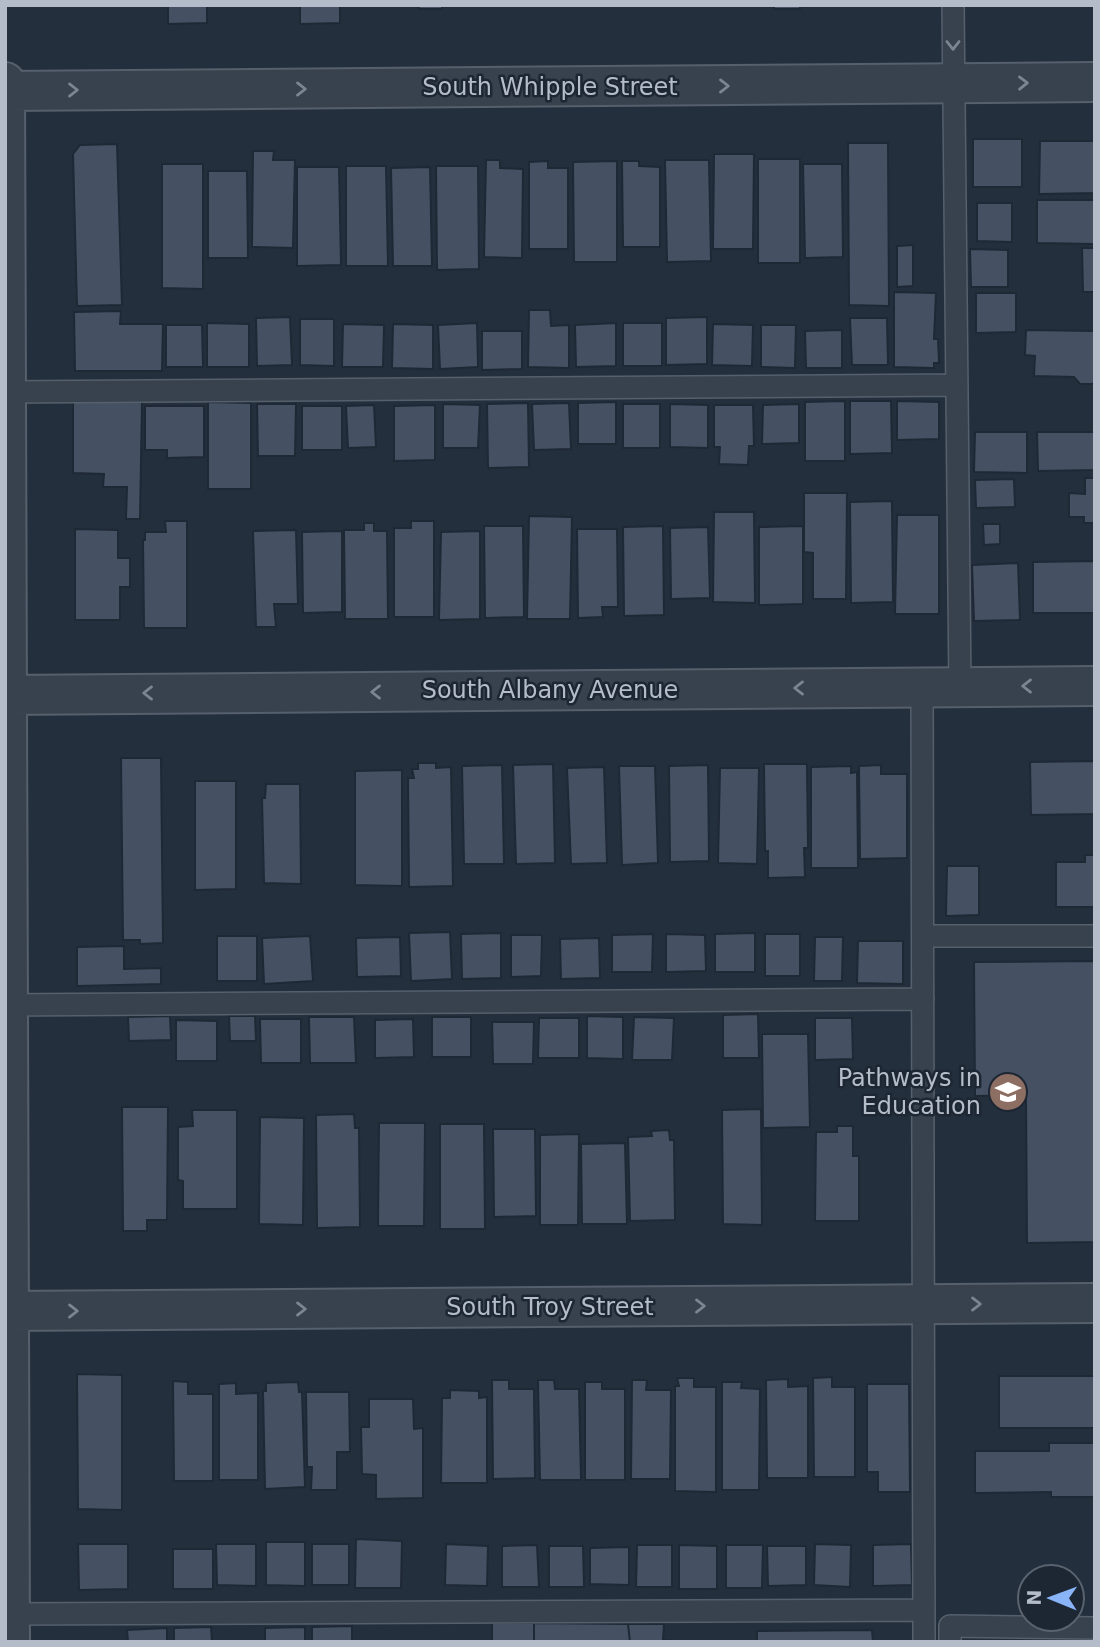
<svg xmlns="http://www.w3.org/2000/svg" width="1100" height="1647" viewBox="0 0 1100 1647" font-family="'DejaVu Sans',sans-serif">
<style>
.building{fill:#455162;stroke:#1f2835;stroke-width:2}
.lines{fill:none;stroke-linecap:round;stroke-linejoin:round}
.service-casing{stroke:#565f6c;stroke-width:24}
.minor-casing{stroke:#565f6c;stroke-width:42}
.service{stroke:#38414e;stroke-width:21}
.minor{stroke:#38414e;stroke-width:38}
.oneway{stroke:#7c8592}
.labels{text-anchor:middle;stroke-width:5;stroke-linejoin:round;paint-order:stroke}
.street-label{font-size:24px;fill:#b4bcc9;stroke:#1d2633}
.poi-label{font-size:24px;fill:#b4bcc9;stroke:#1d2633;text-anchor:end}
</style>
<rect width="100%" height="100%" fill="#242f3e"/>
<path class="building" d="M168,5H207V23L168,24Z
M300,5H340V23L300,24Z
M419,5H442V9H419Z
M774,5H800V9H774Z
M973,139H1022V187H973Z
M1040,141H1095V193L1039,194Z
M848,143H888L889,306L849,305Z
M117,144L122,305L77,306L73,154L80,145Z
M253,151H274L273,160H295L293,248L252,247Z
M714,154H754L753,249H713Z
M758,159H800V263H758Z
M486,160H500V168L523,169L522,258L484,257Z
M665,160H709L711,261L667,262Z
M548,161V168H568V249H529V162Z
M617,161V262H574L573,162Z
M622,161H639V166L660,167V247H623Z
M162,164H203V289L162,288Z
M803,164H842L843,257L805,258Z
M346,166H386L388,266H346Z
M436,166H478L479,269L437,270Z
M297,167H339L341,265L297,266Z
M430,167L432,266H393L391,168Z
M208,171H247L248,258H208Z
M1037,200H1095V244L1037,243Z
M977,203H1012V242L977,241Z
M913,245V286L897,287V246Z
M1082,248H1095V292H1083Z
M970,249L1008,250V287H971Z
M894,292L936,293L934,339H938L939,363H934V368L894,367Z
M976,293H1016V332L976,333Z
M529,310H550L551,326L569,325V368L528,367Z
M121,311L120,324H163L162,371H75L74,312Z
M290,317L292,365L257,366L256,318Z
M707,317V364L666,365V318Z
M850,318H887L888,365H852Z
M300,319H334V366L300,365Z
M207,323L249,324V367H207Z
M477,323L478,367L440,369L438,325Z
M616,323V366L576,367L575,325Z
M623,323H662V366H623Z
M343,324L384,325L383,367H342Z
M393,324L433,325V369L392,368Z
M713,324L753,325L752,366L712,365Z
M166,325H202L203,367H166Z
M761,325H796L795,368L761,367Z
M842,330V368H806L805,331Z
M1026,330L1095,331V382L1092,384H1080L1074,377L1034,376L1035,356L1025,355Z
M482,331H522V369L482,370Z
M845,401V461H805V402Z
M850,401H891L892,453L850,454Z
M897,401L939,402V439L897,440Z
M73,402H142L140,519H126L127,487H103L104,474L73,473Z
M208,402L251,403V489H208Z
M616,402V444H578V403Z
M528,403L529,467L488,468L487,404Z
M569,403L571,449L534,450L532,404Z
M257,404H296L295,456H258Z
M443,404L480,405L478,448H443Z
M623,404H660V448H623Z
M670,404L708,405V448L670,447Z
M799,404V443L762,444L763,405Z
M374,405L376,447L348,448L346,406Z
M435,405V460L394,461V406Z
M714,405H753L754,446H749L748,465L719,464L720,447H714Z
M145,406H204V457L167,458V450H145Z
M302,406H342V450H302Z
M975,432H1027V473L974,472Z
M1037,432H1095V470L1038,471Z
M1085,478H1095V523H1084V517H1069V493L1085,494Z
M1014,479L1015,507L976,508L975,480Z
M804,493H847L846,599H813V553L804,552Z
M892,501L893,602L851,603L850,502Z
M714,512H754L755,603L713,602Z
M897,515H939V614H895Z
M529,516L572,517L570,619H527Z
M165,521H187V628H144L143,540H145V532H166Z
M411,521H434V617H394V528H411Z
M364,523H374V531H387L388,619H345L344,530H364Z
M983,524H1000V544L984,545Z
M484,526H523L524,617L485,618Z
M663,526L664,615L624,616L623,527Z
M803,526V604L759,605V527Z
M708,527L710,598L671,599L670,528Z
M75,529L118,530V558H130V587H120V620H75Z
M577,529H617L618,607H602L603,617L578,618Z
M296,530L298,604H274L276,627H256L253,531Z
M342,531V612L303,613L302,532Z
M480,531V619L439,620L441,532Z
M1095,561V613H1033V562Z
M1018,563L1020,620L974,621L972,565Z
M121,758H161L163,943L140,944V940H123Z
M1095,761V814L1031,815L1030,762Z
M418,763H436V768L451,767L453,886L409,887L408,778H414L412,769H418Z
M553,764L555,863L516,864L513,765Z
M764,764H807L808,848H804L805,877L768,878V851H765Z
M502,765L504,864H464L462,766Z
M708,765L709,861L670,862L669,766Z
M881,765V774H907V858L860,859L859,766Z
M619,766H655L658,863L622,865Z
M851,766V773L857,772L858,868H811V767Z
M604,767L607,863L571,864L567,768Z
M720,768H759L757,864L718,863Z
M402,770V886L355,885V771Z
M195,781H236V889L195,890Z
M266,784H300L301,884L264,883L262,798H265Z
M1085,855H1095V907H1056V862H1085Z
M947,866H979V915L946,916Z
M450,932L452,979L411,981L409,933Z
M501,933V978L462,979L461,934Z
M755,933V972H715V934Z
M653,934L652,972H612V935Z
M666,934L705,935L706,971L666,972Z
M765,934H800V976H765Z
M511,935H542L541,976L511,977Z
M217,936H257V981H217Z
M310,936L313,981L264,984L262,938Z
M400,937L401,976L357,977L356,938Z
M815,937H843L842,981H814Z
M599,938L600,978L561,979L560,939Z
M858,941H903V984L857,983Z
M124,946V969L161,968V984L77,986V947Z
M1095,961V1242L1027,1243L1026,1095L975,1096L974,962Z
M758,1014L759,1058H723V1015Z
M170,1016L171,1040L129,1041L128,1017Z
M229,1016H255L256,1041H230Z
M587,1016L623,1017V1059L587,1058Z
M309,1017H354L356,1063H310Z
M432,1017H471V1057H432Z
M634,1017L674,1018L672,1060H632Z
M539,1018H579V1058H538Z
M815,1018H852L853,1059L815,1060Z
M260,1019H301V1063H261Z
M413,1019L414,1057L375,1058V1020Z
M176,1020L217,1021V1061H176Z
M492,1022H534L533,1064H493Z
M762,1034H808L810,1127L763,1128Z
M122,1107H168L167,1220H147V1231H123Z
M761,1109L762,1225L723,1224L722,1110Z
M192,1110H237V1209H183V1181L178,1180V1127L193,1126Z
M354,1114L355,1128H359L360,1227L317,1228L316,1115Z
M260,1117L304,1118L303,1225L259,1224Z
M379,1123H425L424,1226H378Z
M440,1124H484L485,1229H440Z
M837,1126H853V1156H859V1221H815L816,1132H837Z
M493,1129H535L536,1216L494,1217Z
M669,1130L670,1140H674L675,1220L630,1221L628,1137L652,1136L651,1131Z
M579,1134L578,1225H540V1135Z
M625,1143L627,1224H582L581,1144Z
M77,1374L122,1375V1510L78,1509Z
M999,1376H1095V1428H999Z
M832,1377V1387H855V1477H814L813,1378Z
M677,1378H694V1387H716V1492L675,1491V1386H679Z
M788,1379V1387L808,1386V1478H767L766,1380Z
M492,1380H509V1389H534L535,1478L493,1479Z
M538,1380H554L555,1389H579L581,1480H540Z
M632,1380H647L646,1390H671L670,1479H631Z
M173,1381L188,1382V1394H213V1481H174Z
M298,1382L299,1392H302L305,1487L265,1489L263,1391H266V1383Z
M585,1382H602V1389H625V1480H585Z
M722,1382H742L741,1388L760,1389L759,1490H722Z
M236,1383V1394L258,1393V1480H219V1384Z
M867,1384H909L910,1492H878V1472H867Z
M450,1390L479,1391V1398L487,1397V1483H441L442,1398H450Z
M306,1392H349L350,1452H337V1490H311L312,1467H307Z
M369,1399H413L414,1429L423,1428V1498L376,1499V1475L362,1474L361,1427H369Z
M1049,1443H1095V1497H1051V1492L975,1493V1451H1049Z
M356,1539L402,1541L401,1588H355Z
M266,1542H305V1586L266,1585Z
M78,1544H128V1589L79,1590Z
M216,1544H256V1586L217,1585Z
M312,1544H349V1585H312Z
M446,1544L488,1546L487,1586L445,1585Z
M815,1544L851,1545L850,1587L814,1585Z
M911,1544L912,1585L873,1586V1545Z
M537,1545L539,1587H502V1546Z
M637,1545H672V1587H636Z
M679,1545L717,1546V1589H679Z
M726,1545H763L762,1588H726Z
M549,1546H583L584,1587H549Z
M767,1546H806V1585L768,1586Z
M629,1547V1585L590,1584V1548Z
M173,1549H213V1589H173Z
M492,1623H534V1642H492Z
M534,1623L628,1624L630,1642H534Z
M628,1624H664L663,1640L682,1642H630Z
M352,1626V1642H312V1627Z
M211,1627L212,1642H174V1628Z
M305,1627V1642H265V1628Z
M167,1628V1642H128L127,1630Z
M872,1630L873,1642H757V1631Z"/>
<g class="lines">
<defs>
<path id="service" d="M953,5L960,687
M5,392L957,385
M922,687L924,1642
M923,936H1095
M5,1005L923,999
M5,1614L924,1610
M950,1642V1626L1095,1628"/>
<path id="minor" d="M5,82L10,1642
M5,91L1095,82
M5,695L1095,686
M5,1311L1095,1303"/>
</defs>
<use href="#service" class="service-casing"/>
<use href="#minor" class="minor-casing"/>
<use href="#service" class="service"/>
<use href="#minor" class="minor"/>
</g>
<defs><path id="oneway-chevron" d="M-2-3.5L2.5 0L-2 3.5" fill="none" stroke-width="1.6" stroke-linecap="round" stroke-linejoin="round" transform="scale(1.75)"/></defs>
<g class="oneway">
<use href="#oneway-chevron" transform="translate(953 45) rotate(90)"/>
<use href="#oneway-chevron" transform="translate(1023 83) rotate(-1)"/>
<use href="#oneway-chevron" transform="translate(724 86)"/>
<use href="#oneway-chevron" transform="translate(301 89)"/>
<use href="#oneway-chevron" transform="translate(73 90)"/>
<use href="#oneway-chevron" transform="translate(1027 686) rotate(180)"/>
<use href="#oneway-chevron" transform="translate(799 688) rotate(180)"/>
<use href="#oneway-chevron" transform="translate(376 692) rotate(180)"/>
<use href="#oneway-chevron" transform="translate(148 693) rotate(180)"/>
<use href="#oneway-chevron" transform="translate(976 1304)"/>
<use href="#oneway-chevron" transform="translate(700 1306)"/>
<use href="#oneway-chevron" transform="translate(301 1309)"/>
<use href="#oneway-chevron" transform="translate(73 1311)"/>
</g>
<defs>
<symbol id="school-disc" viewBox="-11 -11 22 22"><circle r="9.5" fill="#8d6e63" stroke="#1d2633"/><path d="M0-5L7-2L0 1L-7-2ZM-4 1L0 2.5L4 1V4Q0 6-4 4Z" fill="#fff"/></symbol>
</defs>
<g fill-rule="evenodd">
<use href="#school-disc" x="986" y="1070" width="44" height="44"/>
</g>
<g class="labels">
<g class="street-label">
<text x="550" y="95">South Whipple Street</text>
<text x="550" y="698">South Albany Avenue</text>
<text x="550" y="1315">South Troy Street</text>
</g>
<g class="poi-label">
<text x="981" y="1086">Pathways in<tspan x="981" dy="28">Education</tspan></text>
</g>
</g>
<rect width="1100" height="1647" fill="none" stroke="#b4bcc9" stroke-width="14"/>
<g transform="translate(1051 1598) rotate(271)"><circle r="33" fill="#1d2633" stroke="#59626f" stroke-width="2"/>
<path d="M0-5L12 26L0 18L-12 26Z" fill="#8ab4f8"/>
<text y="-10" font-size="19" font-weight="bold" text-anchor="middle" fill="#b4bcc9">N</text>
</g>
</svg>
